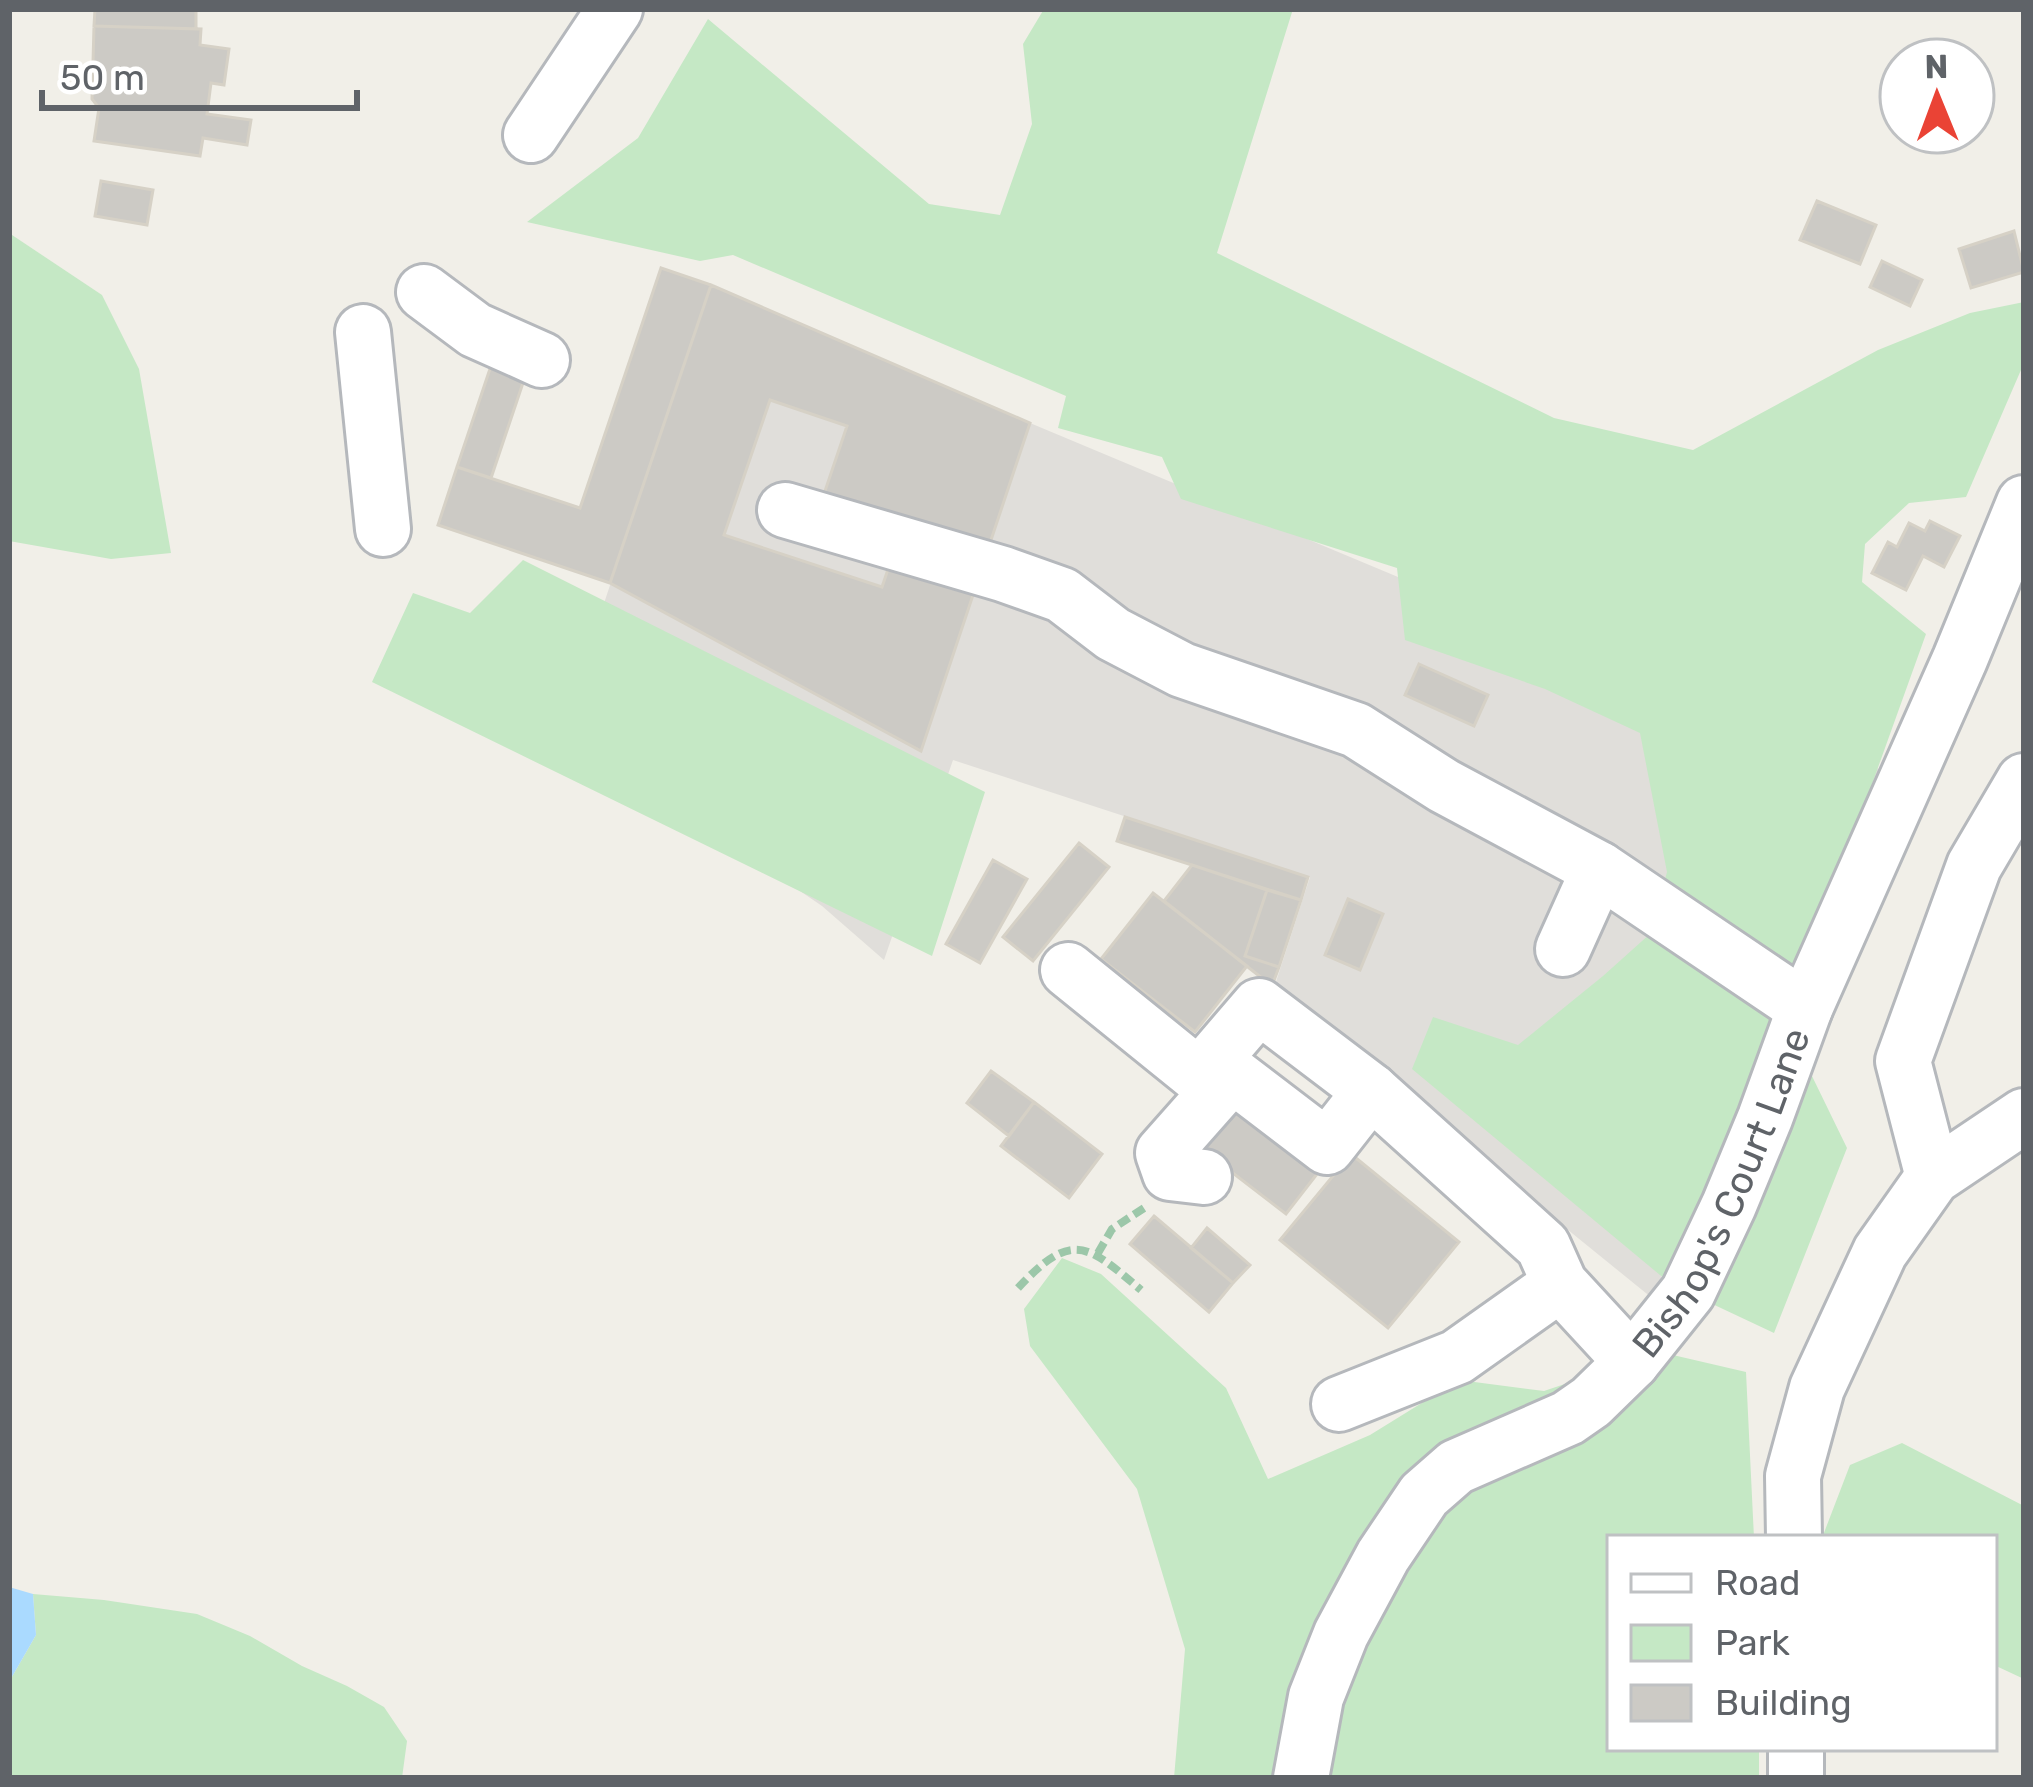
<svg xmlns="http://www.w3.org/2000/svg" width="2033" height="1787" viewBox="0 0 2033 1787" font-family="Rubik,sans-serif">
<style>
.industrial{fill:#e0deda}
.green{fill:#c5e8c5}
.water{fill:#aadaff}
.building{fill:#cccac5;stroke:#d6d1c6;stroke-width:3}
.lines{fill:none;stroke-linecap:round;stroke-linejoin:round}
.minor-casing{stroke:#b5b8bc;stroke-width:60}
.path{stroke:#9cc7a9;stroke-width:8;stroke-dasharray:12 6;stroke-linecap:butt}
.minor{stroke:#fff;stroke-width:54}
.labels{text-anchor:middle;stroke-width:12;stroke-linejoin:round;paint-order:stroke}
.street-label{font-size:39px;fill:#5f6368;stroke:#fff}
</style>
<rect width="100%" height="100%" fill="#f1efe8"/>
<path class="industrial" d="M710,284L1030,423L1410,582L1581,644L1879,769L1807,948L1652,1298L1273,991L1310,877L953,760L884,960L822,906L715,833L550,766Z"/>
<path class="green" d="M1044,9H1293L1217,253L1554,418L1693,450L1878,350L1970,313L2024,302V363L1966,497L1909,503L1865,544L1862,582L1926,634L1808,962L1811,1074L1847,1148L1774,1333L1672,1285L1412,1069L1433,1017L1518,1045L1603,976L1651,933L1667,872L1640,733L1545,689L1405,640L1397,568L1181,499L1162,457L1058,428L1066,396L733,255L700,261L527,222L638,138L708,19L929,204L1000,215L1032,124L1023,44Z
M9,233L102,295L139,369L171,553L111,559L9,541Z
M523,560L985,792L932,956L372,682L413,593L470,613Z
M1062,1258L1101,1274L1226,1388L1268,1479L1370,1435L1459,1380L1544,1391L1660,1352L1746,1372L1754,1538H1610V1748H1759V1778H1174L1185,1649L1137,1489L1030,1346L1024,1309Z
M1902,1443L2024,1506V1679L1994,1665V1538H1822L1850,1465Z
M33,1594L104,1600L197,1614L250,1636L302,1666L347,1686L384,1707L407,1741L402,1778H9V1682L36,1635Z"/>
<path class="water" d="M9,1587L33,1594L36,1635L9,1682Z"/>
<path class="building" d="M95,9H196V29L94,26Z
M94,26L201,29L200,45L229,49L224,85L211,83L207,114L251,120L247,145L203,138L200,156L94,141L99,108L92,99Z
M101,181L153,190L147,225L95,216Z
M1817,201L1876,225L1860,264L1800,240Z
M2014,231L2024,272L1971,288L1959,249Z
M1882,261L1922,280L1910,306L1870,287Z
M661,268L711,285L610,583L438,525L457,467L580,508Z
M711,285L1030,423L988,549L824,494L847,426L770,400L724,535L882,587L896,546L980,574L921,751L610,583Z
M495,354L529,365L491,478L457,467Z
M1930,521L1960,536L1944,567L1923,556L1906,590L1872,573L1888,542L1897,547L1909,523L1925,531Z
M1419,664L1488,695L1474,726L1405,695Z
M1125,817L1308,877L1301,900L1117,841Z
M1079,843L1109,867L1033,961L1003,937Z
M993,860L1027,879L980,963L946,944Z
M1192,865L1267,890L1245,956L1279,967L1272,986L1164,901Z
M1267,890L1301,900L1279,967L1245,956Z
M1153,893L1247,966L1195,1032L1101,959Z
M1348,899L1383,914L1360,970L1325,955Z
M991,1071L1034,1102L1009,1136L967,1103Z
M1034,1102L1102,1154L1069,1198L1001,1146Z
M1229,1107L1317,1174L1286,1214L1199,1147Z
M1351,1154L1459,1242L1388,1328L1280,1240Z
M1154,1216L1233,1283L1209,1312L1130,1244Z
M1207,1228L1250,1265L1233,1283L1191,1248Z"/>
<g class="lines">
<defs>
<g id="minor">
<path d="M531,135L615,9"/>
<path d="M424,292L475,330L542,360"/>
<path d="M363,332L383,529"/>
<path d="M785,510L1003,574L1062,595L1113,634L1182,670L1356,730L1444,786L1599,869L1805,1008"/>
<path d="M1563,949L1599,869"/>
<path d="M1068,970L1199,1076L1259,1006L1371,1091L1543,1246L1560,1284L1632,1362"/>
<path d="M1213,1060L1327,1147L1371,1091"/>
<path d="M1204,1177L1170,1173L1163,1153L1232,1075"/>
<path d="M1933,1177L1903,1061L1974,866L2024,781"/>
<path d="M1339,1404L1457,1357L1560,1284"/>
<path d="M1794,1538L1793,1476L1817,1388L1880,1252L1933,1177L2024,1116"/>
<path d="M1796,1748V1778"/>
<path id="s1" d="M1301,1778L1316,1697L1341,1634L1383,1556L1424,1495L1456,1467L1568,1418L1591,1402L1632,1362L1688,1292L1729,1205L1765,1118L1805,1008L1960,659L2024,503"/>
</g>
</defs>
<use href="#minor" class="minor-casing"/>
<path class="path" d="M1098,1253L1112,1229L1144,1208
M1018,1288C1072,1230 1087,1244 1141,1290"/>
<use href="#minor" class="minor"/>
</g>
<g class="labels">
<g class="street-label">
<text dy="14" stroke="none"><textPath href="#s1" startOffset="756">Bishop's Court Lane</textPath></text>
</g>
</g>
<rect width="2033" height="1787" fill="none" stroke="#5f6368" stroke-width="24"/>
<rect x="1607" y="1535" width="390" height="216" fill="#ffffff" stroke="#bfc1c3" stroke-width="3"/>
<rect x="1631" y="1574" width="60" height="18" fill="#ffffff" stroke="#bfc1c3" stroke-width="3"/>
<text x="1715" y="1595" font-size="36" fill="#5f6368">Road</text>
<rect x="1631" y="1625" width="60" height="36" fill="#c5e8c5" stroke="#bfc1c3" stroke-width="3"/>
<text x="1715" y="1655" font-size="36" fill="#5f6368">Park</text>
<rect x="1631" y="1685" width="60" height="36" fill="#cccac5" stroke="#bfc1c3" stroke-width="3"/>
<text x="1715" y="1715" font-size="36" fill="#5f6368">Building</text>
<g transform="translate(1937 96) rotate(359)"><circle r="57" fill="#ffffff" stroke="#bfc1c3" stroke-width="3"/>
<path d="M0-9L21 45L0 30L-21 45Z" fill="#ea4335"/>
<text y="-18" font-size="33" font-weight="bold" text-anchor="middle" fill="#5f6368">N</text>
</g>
<path d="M42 90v18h315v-18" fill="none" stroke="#5f6368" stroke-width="6"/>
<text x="60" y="90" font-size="36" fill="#5f6368" stroke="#ffffff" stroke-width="9" paint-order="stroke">50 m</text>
</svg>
